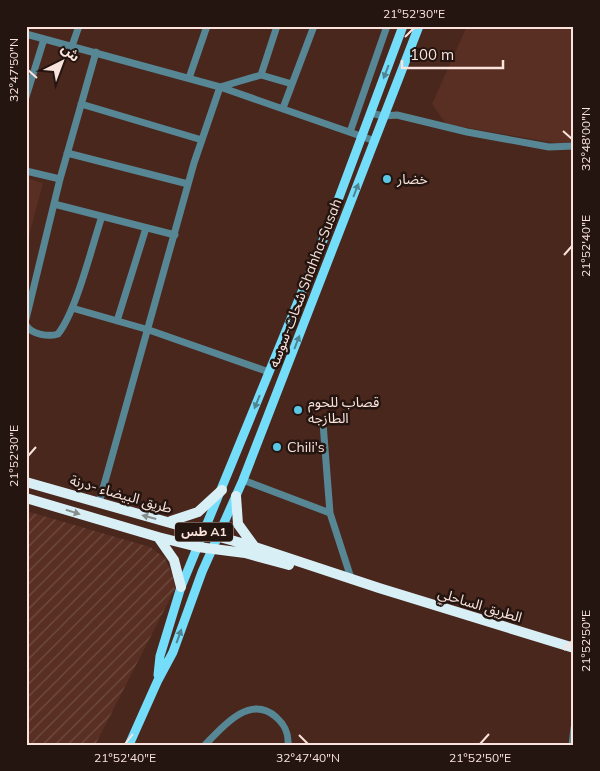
<svg xmlns="http://www.w3.org/2000/svg" width="600" height="771" viewBox="0 0 600 771" font-family="Mulish,'Noto Sans Arabic',sans-serif">
<style>
.built{fill:#582f22}
.industrial{fill:url(#industrial-furrows)}
.lines{fill:none;stroke-linecap:round;stroke-linejoin:round}
.minor{stroke:#578795;stroke-width:7}
.major{stroke:#73ddfa;stroke-width:9}
.highway{stroke:#d9eff6;stroke-width:10}
.oneway{fill:#4f8391}
.oneway2{fill:#888d8e}
.ticks{fill:none;stroke:#fae3dc;stroke-width:2}
.poi-dot{fill:#5ac8e5;stroke:#241510;stroke-width:2}
.labels{text-anchor:middle;stroke-width:5;stroke-linejoin:round;paint-order:stroke}
.shield{fill:#241510;stroke:#baa59f;stroke-width:1}
.shield-label{font-size:12px;font-weight:bold;fill:#fae3dc}
.poi-label{font-size:14px;fill:#fae3dc;stroke:#241510;text-anchor:start}
.street-label{font-size:14px;fill:#fae3dc;stroke:#241510}
.neatline{fill:none;stroke:#fae3dc;stroke-width:2}
.ticks-label{font-size:12px;text-anchor:middle;fill:#fae3dc}
</style>
<defs>
<pattern id="industrial-furrows" width="10" height="10" patternUnits="userSpaceOnUse" patternTransform="scale(1.25)"><rect width="10" height="10" fill="#582f22"/><path d="M-1 1l2-2M0 10L10 0M9 11l2-2" fill="none" stroke="#714d42"/></pattern>
</defs>
<rect width="100%" height="100%" fill="#49271d"/>
<path class="built" d="M467,26H574V141L561,144L446,124L432,104Z
M26,178L43,183L26,247Z"/>
<path class="industrial" d="M26,511L150,547L165,558L172,574L175,589L95,745H26Z"/>
<g class="lines">
<path class="minor" d="M26,34L220,87L375,141
M72,46L79,26
M261,75L277,26
M189,78L207,26
M26,97L44,39
M81,104L202,140
M283,108L314,26
M371,113L383,116L397,115L467,132L549,147L574,146
M350,132L387,26
M67,153L188,184
M26,171L60,179
M54,204L175,235
M72,308L149,330L269,372
M26,319L60,179L96,52
M117,321L146,228
M26,325C32,335 49,337 58,334C76,312 92,246 102,216
M243,480L330,513L323,423
M99,503L194,163L220,87L261,75L292,84
M330,513L351,578
M205,745C223,726 250,694 276,717C285,725 289,733 288,745
M572,745L574,728"/>
<path class="major" d="M158,675L160,656L181,587L322,243L403,26
M129,745L158,680L173,652L202,572L243,480L419,26"/>
<path class="highway" d="M26,482L255,547L379,588L574,648
M236,496L238,524L254,546
M26,498L158,537L198,547L245,553L289,565
M171,521L198,512L222,490
M158,537L174,560L181,587"/>
</g>
<defs><path id="oneway-solid" d="M-6-.8H1V-3.2L6.5 0L1 3.2V.8H-6Z" transform="scale(1.25)"/></defs>
<g class="oneway">
<use href="#oneway-solid" transform="translate(386 72) rotate(111)"/>
<use href="#oneway-solid" transform="translate(356 190) rotate(-69)"/>
<use href="#oneway-solid" transform="translate(297 342) rotate(-69)"/>
<use href="#oneway-solid" transform="translate(257 402) rotate(112)"/>
<use href="#oneway-solid" transform="translate(179 636) rotate(-70)"/>
</g>
<g class="oneway2">
<use href="#oneway-solid" transform="translate(73 512) rotate(17)"/>
<use href="#oneway-solid" transform="translate(149 517) rotate(-165)"/>
</g>
<path class="ticks" d="M405,37L414,28M28,70L37,78M563,131L572,139M564,255L572,246M28,456L36,447M564,650L572,641M299,735L308,744M125,744L133,734M480,744L489,734"/>
<g class="poi-dot">
<circle cx="387" cy="179" r="5"/>
<circle cx="298" cy="410" r="5"/>
<circle cx="277" cy="447" r="5"/>
</g>
<g class="labels">
<rect class="shield" x="175" y="522.5" width="58" height="19" rx="4"/>
<g class="shield-label">
<text x="204" y="536">طس A1</text>
</g>
<g class="poi-label">
<text x="397" y="184">خضار</text>
<text x="308" y="407">قصاب للحوم<tspan x="308" dy="16">الطازجه</tspan></text>
<text x="287" y="452">Chili's</text>
</g>
<g class="street-label">
<text transform="translate(305 283) rotate(-69)" y="5">شحات-سوسه Shahha-Susah</text>
<text transform="translate(121 494) rotate(16)" y="5">طريق البيضاء -درنة</text>
<text transform="translate(480 605) rotate(17)" y="5">الطريق الساحلي</text>
</g>
</g>
<rect width="600" height="771" fill="none" stroke="#241510" stroke-width="55"/>
<g transform="translate(62 62) rotate(42)" stroke="#241510" stroke-width="4" paint-order="stroke">
<path d="M0-4L9 19L0 12L-9 19Z" fill="#fae3dc"/>
<text y="-8" font-size="14" font-weight="bold" text-anchor="middle" fill="#fae3dc">ش</text>
</g>
<path d="M402 60v8h101v-8" fill="none" stroke="#fae3dc" stroke-width="2.5"/>
<text x="410" y="60" font-size="15" fill="#fae3dc" stroke="#241510" stroke-width="4" paint-order="stroke">100 m</text>
<rect x="28" y="28" width="544" height="716" class="neatline"/>
<g class="ticks-label">
<text x="414" y="18">21°52'30"E</text>
<text transform="translate(14 70) rotate(-90)" y="4">32°47'50"N</text>
<text transform="translate(586 139) rotate(-90)" y="4">32°48'00"N</text>
<text transform="translate(586 246) rotate(-90)" y="4">21°52'40"E</text>
<text transform="translate(14 456) rotate(-90)" y="4">21°52'30"E</text>
<text transform="translate(586 641) rotate(-90)" y="4">21°52'50"E</text>
<text x="125" y="762">21°52'40"E</text>
<text x="308" y="762">32°47'40"N</text>
<text x="480" y="762">21°52'50"E</text>
</g>
</svg>
